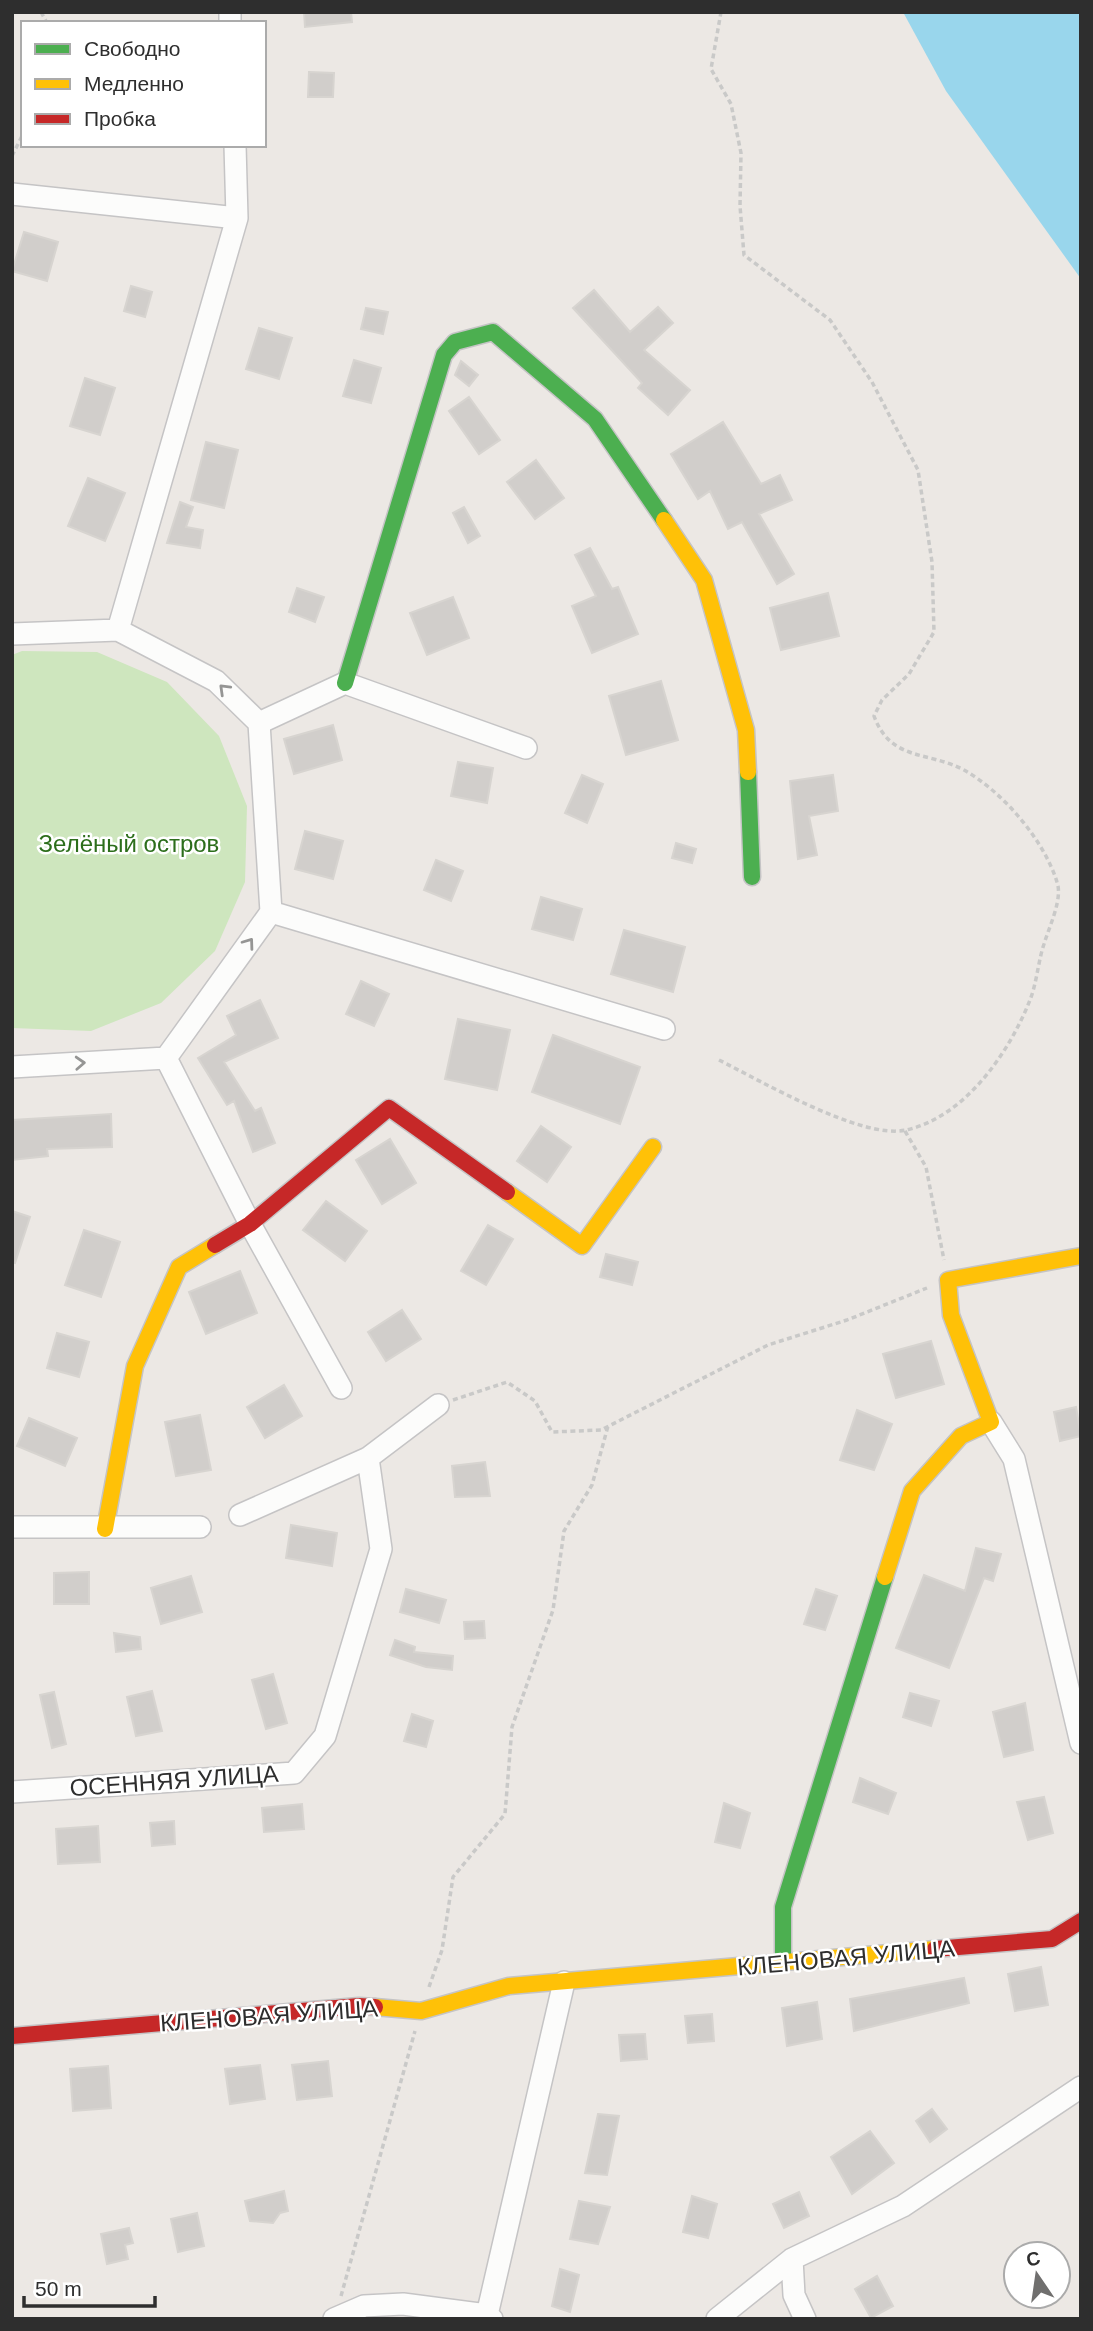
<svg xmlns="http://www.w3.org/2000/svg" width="1093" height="2331" viewBox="0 0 1093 2331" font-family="Arial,sans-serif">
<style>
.green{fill:#cee6be}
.water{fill:#99d6ec}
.building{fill:#d1cecb;stroke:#d7d4d0;stroke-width:2}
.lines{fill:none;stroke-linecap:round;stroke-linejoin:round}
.street-casing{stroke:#c5c4c5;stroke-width:24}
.fast-casing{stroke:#c5c4c5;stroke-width:19}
.slow-casing{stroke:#c5c4c5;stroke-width:19}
.jam-casing{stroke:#c5c4c5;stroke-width:19}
.path{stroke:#c9c9c8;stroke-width:3.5;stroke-dasharray:5 3.5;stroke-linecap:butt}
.street{stroke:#fcfcfb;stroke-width:21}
.fast{stroke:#4caf50;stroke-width:16}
.slow{stroke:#ffc107;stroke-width:16}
.jam{stroke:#c62828;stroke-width:16}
.oneway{stroke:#959594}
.labels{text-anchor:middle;stroke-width:5;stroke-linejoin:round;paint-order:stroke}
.park-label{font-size:24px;fill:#2c6e1b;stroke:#fff}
.street-label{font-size:24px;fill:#2e2e2e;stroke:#fff}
</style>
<rect width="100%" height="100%" fill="#ece8e4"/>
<path class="green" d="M22,651L97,652L167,682L219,736L247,806L245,882L215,951L161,1003L91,1031L12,1028V655Z"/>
<path class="water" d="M903,12H1081V279L946,91Z"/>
<path class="building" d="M304,12H351L352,22L305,27Z
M309,72L334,73L333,97H308Z
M24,232L58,242L47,281L12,271Z
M131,286L152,292L145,317L124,311Z
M594,290L630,332L658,307L673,323L644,350L690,390L668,415L638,388L642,383L573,308Z
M366,308L388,312L383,334L361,329Z
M259,328L292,338L279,379L246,369Z
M354,360L381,368L371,403L343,396Z
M461,361L478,375L469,386L455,375Z
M85,378L115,388L100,435L70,426Z
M469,397L500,440L479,454L449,411Z
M723,422L761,484L780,475L792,500L759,514L794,574L777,584L742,522L728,529L710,491L698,499L671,454Z
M206,442L238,450L224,508L191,500Z
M536,460L564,498L535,519L507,482Z
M88,478L125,493L105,541L68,526Z
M180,502L193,507L186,527L203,530L200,548L167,543Z
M464,507L480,536L468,543L453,513Z
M590,548L612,589L618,587L638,634L592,653L572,606L596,596L575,555Z
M297,588L324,597L315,622L289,612Z
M828,593L839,636L781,650L770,608Z
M453,597L469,638L427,655L410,613Z
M661,681L678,740L626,755L609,696Z
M333,725L342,760L294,774L284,739Z
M458,762L493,768L487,803L451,796Z
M582,775L603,784L587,823L565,813Z
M833,775L838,811L809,816L817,855L798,859L790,781Z
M305,831L343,841L333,879L295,869Z
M676,843L696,849L692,863L672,858Z
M436,860L463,871L451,901L424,890Z
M541,897L582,909L573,940L532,929Z
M624,930L685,947L673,992L611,974Z
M361,981L389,994L374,1026L346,1014Z
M260,1000L278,1038L224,1062L255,1111L261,1108L275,1143L253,1152L234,1101L227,1105L198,1058L236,1035L227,1016Z
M458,1019L510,1030L497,1090L445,1079Z
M553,1035L640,1067L620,1124L532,1092Z
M111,1114L112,1147L47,1149L48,1156L12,1160V1120Z
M541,1126L571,1147L547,1182L517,1161Z
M390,1139L416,1183L382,1204L356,1160Z
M326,1201L367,1231L345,1261L303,1230Z
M12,1211L30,1217L15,1263L12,1262Z
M488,1225L513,1239L486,1285L461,1271Z
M84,1230L120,1242L101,1297L65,1285Z
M606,1254L638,1262L632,1285L600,1277Z
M240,1271L257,1313L206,1334L189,1292Z
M402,1310L421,1339L386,1361L368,1332Z
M57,1333L89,1342L79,1377L47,1368Z
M931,1341L944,1384L896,1398L883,1354Z
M284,1385L302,1416L265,1438L247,1407Z
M1076,1407L1081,1436L1060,1441L1054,1412Z
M857,1410L892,1424L874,1470L840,1460Z
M200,1415L211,1470L176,1476L165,1422Z
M29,1418L77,1438L65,1466L17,1446Z
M485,1462L490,1496L455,1497L452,1466Z
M291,1525L337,1533L332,1566L286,1558Z
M976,1548L1001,1554L993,1581L984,1578L949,1668L896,1648L924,1575L965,1591Z
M89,1572V1604H54V1573Z
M191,1576L202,1612L161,1624L151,1588Z
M406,1589L446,1600L439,1623L400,1612Z
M816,1589L837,1596L825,1630L804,1624Z
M484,1621L485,1638L465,1639L464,1622Z
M114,1633L140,1637L141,1649L116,1652Z
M395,1640L415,1647L414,1652L453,1656L452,1670L426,1667L390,1655Z
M273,1674L287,1723L266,1729L252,1680Z
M152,1691L162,1731L136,1736L127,1697Z
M54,1692L66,1744L52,1748L40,1695Z
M910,1693L939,1701L931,1726L903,1717Z
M1025,1703L1033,1750L1004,1757L993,1712Z
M412,1714L433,1721L426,1747L404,1741Z
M860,1778L896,1793L888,1814L853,1802Z
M1044,1797L1053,1833L1028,1840L1017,1802Z
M724,1803L750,1813L740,1848L715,1842Z
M302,1804L304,1829L264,1832L262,1808Z
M174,1821L175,1844L152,1846L150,1823Z
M98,1826L100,1862L58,1864L56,1829Z
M1041,1967L1048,2005L1015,2011L1008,1974Z
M964,1978L969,2003L854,2031L850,1999Z
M817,2002L822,2039L787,2046L782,2008Z
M712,2014L714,2041L688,2043L685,2016Z
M645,2034L647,2059L621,2061L619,2035Z
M328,2061L332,2096L297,2100L292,2065Z
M260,2065L265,2099L230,2104L225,2069Z
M108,2066L111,2108L73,2111L70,2069Z
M932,2109L947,2129L930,2142L916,2121Z
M598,2114L619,2116L607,2175L585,2173Z
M870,2131L894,2163L852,2194L831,2157Z
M284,2191L288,2211L280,2213L273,2223L250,2221L245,2201Z
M799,2192L809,2216L784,2228L773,2204Z
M692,2196L717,2204L708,2238L683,2232Z
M579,2201L610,2207L598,2244L570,2239Z
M197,2213L204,2246L178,2252L171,2219Z
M129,2228L133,2243L125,2245L128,2259L107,2264L101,2234Z
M560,2269L579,2275L570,2312L552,2306Z
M877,2276L893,2306L871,2318L855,2289Z"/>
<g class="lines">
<defs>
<path id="street" d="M230,12V23
M12,194L237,218
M118,630L237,218L235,145
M12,634L118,630L216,681L259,723L271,912L166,1058L12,1067
M259,723L345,683L526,748
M271,912L664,1029
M166,1058L250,1224L341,1388
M991,1422L1014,1459L1081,1743
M240,1515L368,1458L438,1405
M12,1527H200
M12,1792L294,1773L325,1736L381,1549L368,1458
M792,2259L794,2295L805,2319
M334,2319L364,2306L403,2304L487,2315
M492,2319L487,2315L564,1982
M717,2319L792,2259L903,2206L1081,2087"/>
<path id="fast" d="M345,683L444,355L455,342L493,332L595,419L664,520
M748,772L752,877
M783,1963V1907L885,1577"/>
<path id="slow" d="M664,520L704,580L746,730L748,772
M507,1192L582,1246L653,1147
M105,1529L135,1366L179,1267L215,1245
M885,1577L912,1491L961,1436L991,1422L951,1315L948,1280L1081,1256
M375,2007L421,2011L509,1986L935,1949"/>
<path id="jam" d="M215,1245L250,1224L389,1108L507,1192
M935,1949L1052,1939L1081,1921
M12,2036L359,2006L375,2007"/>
</defs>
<use href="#street" class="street-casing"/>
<use href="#fast" class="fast-casing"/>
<use href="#slow" class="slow-casing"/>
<use href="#jam" class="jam-casing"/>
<path class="path" d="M41,12L47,23
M12,156L23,134
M719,1060C761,1081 862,1140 906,1130C965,1117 1009,1053 1030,1000C1037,982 1038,962 1044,944C1049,927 1063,899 1057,882C1044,840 1003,792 964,770C929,751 891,762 874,716L882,700L909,674L934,632L932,562L918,470L872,382L830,320L744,255L740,206L741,153L731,104L711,69L721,12
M905,1131L926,1167L944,1260
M453,1400L507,1382L535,1401L552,1432L601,1430L768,1345L847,1320L927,1288
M429,1987L442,1950L453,1877L505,1814L512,1727L553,1610L564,1531L592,1485L608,1426
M341,2296L415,2031"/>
<use href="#street" class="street"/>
<use href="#fast" class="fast"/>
<use href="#slow" class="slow"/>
<use href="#jam" class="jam"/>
</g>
<defs><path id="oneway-chevron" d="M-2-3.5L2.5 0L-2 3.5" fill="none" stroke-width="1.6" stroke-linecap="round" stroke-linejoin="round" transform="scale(1.75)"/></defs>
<g class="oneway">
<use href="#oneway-chevron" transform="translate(224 689) rotate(-136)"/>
<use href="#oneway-chevron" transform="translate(249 943) rotate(-54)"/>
<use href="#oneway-chevron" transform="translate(80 1063) rotate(-3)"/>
</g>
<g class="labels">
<g class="park-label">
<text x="129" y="852">Зелёный остров</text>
</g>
<g class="street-label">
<text transform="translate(174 1781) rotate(-4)" y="8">ОСЕННЯЯ УЛИЦА</text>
<text transform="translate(846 1958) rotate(-5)" y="8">КЛЕНОВАЯ УЛИЦА</text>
<text transform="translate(269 2016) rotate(-4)" y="8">КЛЕНОВАЯ УЛИЦА</text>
</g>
</g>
<rect width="1093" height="2331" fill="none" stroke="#2e2e2e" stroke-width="28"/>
<rect x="21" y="21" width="245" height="126" fill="#ffffff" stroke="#ababab" stroke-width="2"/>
<rect x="35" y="44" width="35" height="10" fill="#4caf50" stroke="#ababab" stroke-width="2"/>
<text x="84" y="56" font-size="21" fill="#2e2e2e">Свободно</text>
<rect x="35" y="79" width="35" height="10" fill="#ffc107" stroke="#ababab" stroke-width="2"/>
<text x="84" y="91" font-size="21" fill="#2e2e2e">Медленно</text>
<rect x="35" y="114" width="35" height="10" fill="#c62828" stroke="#ababab" stroke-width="2"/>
<text x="84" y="126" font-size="21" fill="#2e2e2e">Пробка</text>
<g transform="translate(1037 2275) rotate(347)"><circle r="33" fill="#ffffff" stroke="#ababab" stroke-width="2"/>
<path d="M0-5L12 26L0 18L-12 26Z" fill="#706f6e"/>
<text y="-10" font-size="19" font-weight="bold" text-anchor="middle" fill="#2e2e2e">С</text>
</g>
<path d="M24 2296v10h131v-10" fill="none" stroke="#2e2e2e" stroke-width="3.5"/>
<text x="35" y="2296" font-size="21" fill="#2e2e2e" stroke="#ffffff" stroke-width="5" paint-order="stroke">50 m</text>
</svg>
